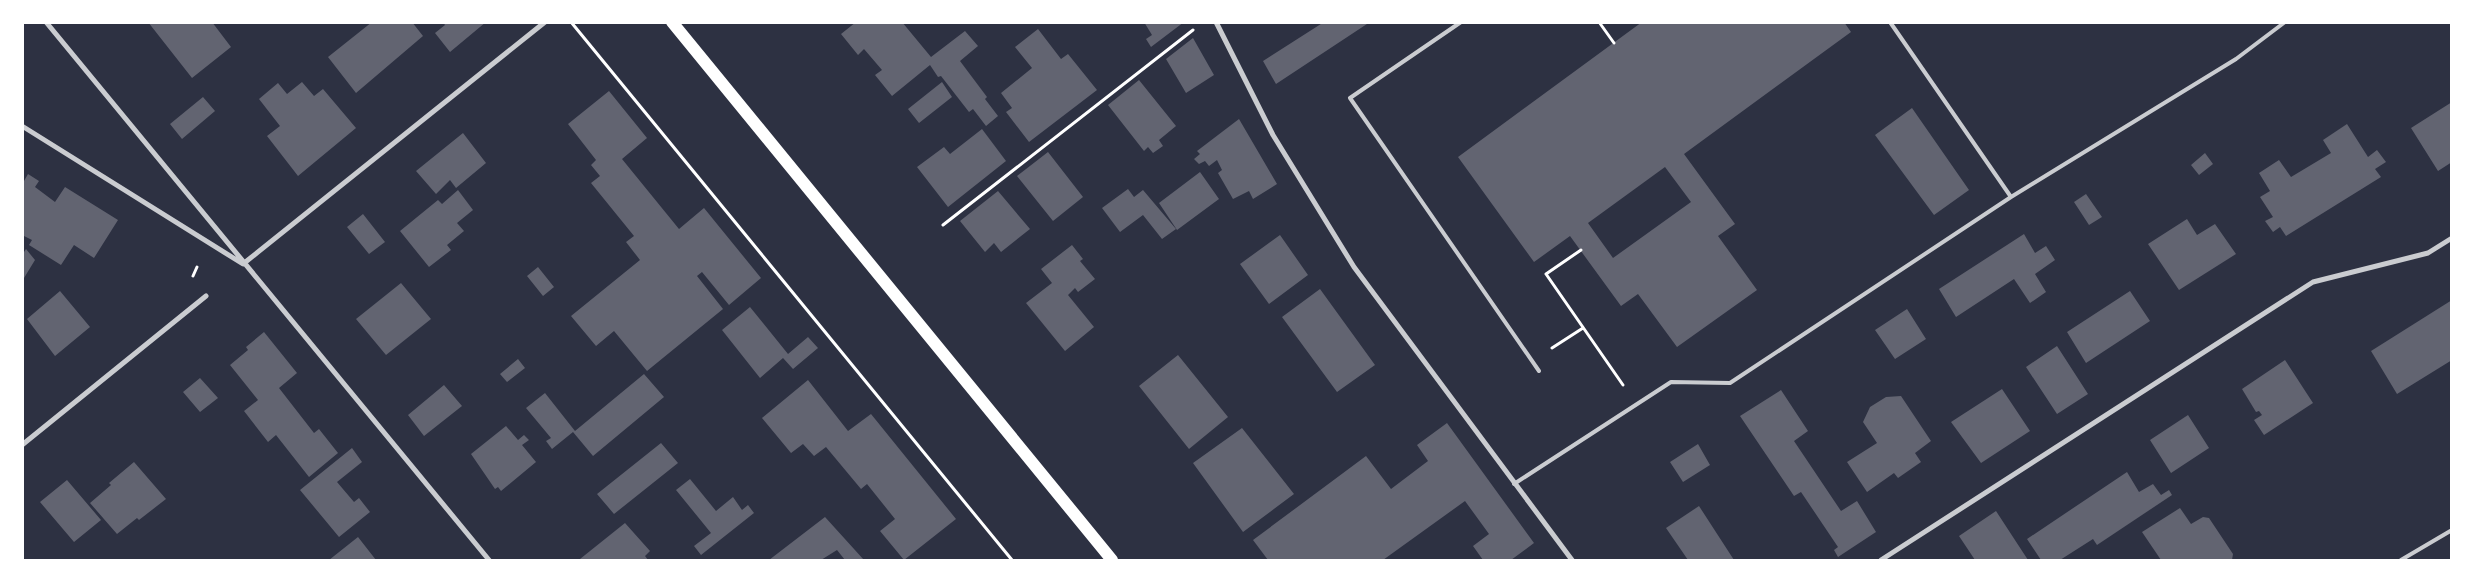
<svg xmlns="http://www.w3.org/2000/svg" width="2474" height="583" viewBox="0 0 2474 583" font-family="Lato,sans-serif">
<style>
.building{fill:#626471;fill-rule:evenodd}
.lines{fill:none;stroke-linecap:round;stroke-linejoin:round}
.path{stroke:#fff;stroke-width:3}
.service{stroke:#caccd0;stroke-width:4}
.minor{stroke:#caccd0;stroke-width:5}
.primary{stroke:#fff;stroke-width:12}
</style>
<rect width="100%" height="100%" fill="#2d3142"/>
<path class="building" d="M148,22H212L231,47L192,78Z
M372,22H412L423,36L356,93L328,57Z
M443,22H486L450,52L435,33L445,25Z
M856,22H902L931,57L965,31L978,46L960,61L987,97L985,99L998,116L986,126L973,109L969,112L941,76L938,77L930,65L892,96L875,75L882,70L864,49L858,55L841,34Z
M1144,22H1184L1151,47L1146,39L1152,35Z
M1324,22H1370L1276,84L1263,61Z
M1642,22H1844L1851,32L1684,154L1735,224L1718,236L1757,290L1677,347L1638,294L1621,306L1570,236L1534,262L1458,157ZM1665,167L1691,202L1613,258L1588,223Z
M1038,29L1061,59L1068,54L1097,90L1029,142L1006,112L1012,108L1001,93L1032,68L1015,47Z
M1193,38L1214,75L1186,93L1166,59Z
M1139,80L1176,126L1159,140L1163,146L1153,153L1148,147L1144,151L1108,105Z
M302,82L314,96L323,89L356,128L298,176L267,136L280,126L259,99L278,83L287,94Z
M942,82L952,97L919,123L908,109Z
M609,91L647,138L622,159L679,229L704,208L761,278L729,305L702,272L697,276L723,309L647,371L614,331L596,346L571,316L640,260L626,242L634,236L591,183L600,176L591,165L596,160L568,124Z
M203,97L215,111L182,139L170,124Z
M2452,102V162L2438,171L2411,128Z
M1912,108L1969,190L1934,215L1875,135Z
M1239,119L1277,184L1253,199L1249,191L1233,199L1218,173L1222,170L1217,160L1209,166L1205,161L1199,164L1194,159L1200,154L1197,151Z
M2347,124L2368,157L2377,150L2386,162L2375,169L2381,177L2286,236L2280,227L2273,232L2265,221L2273,217L2260,197L2270,191L2259,173L2279,160L2291,177L2331,153L2323,140Z
M982,129L1006,161L948,207L917,167L944,147L950,154Z
M463,133L486,163L456,188L450,180L436,194L416,171Z
M1048,152L1083,197L1053,221L1017,176Z
M2205,153L2213,164L2199,175L2191,165Z
M1200,172L1219,199L1177,230L1159,203Z
M28,174L39,181L35,187L55,202L65,187L118,220L94,258L74,245L61,265L29,245L32,240L22,235V180L24,181Z
M1128,189L1134,197L1143,190L1176,229L1162,239L1143,215L1120,232L1102,208Z
M458,190L473,210L457,223L464,231L447,245L451,250L429,267L400,231L438,200L442,204Z
M998,191L1030,229L1001,252L994,243L985,252L960,221Z
M2086,194L2102,217L2089,225L2074,202Z
M363,214L385,242L369,254L347,227Z
M2187,219L2197,235L2215,224L2236,254L2179,290L2148,244Z
M2024,234L2035,253L2046,246L2055,260L2035,274L2046,292L2030,303L2014,279L1956,317L1939,289Z
M1280,235L1308,275L1269,304L1240,264Z
M1072,245L1083,259L1080,261L1095,279L1078,292L1075,288L1068,295L1094,327L1065,351L1026,303L1052,283L1041,269Z
M26,249L35,260L24,278L22,255Z
M538,267L554,287L543,296L527,276Z
M401,283L431,319L386,355L356,319Z
M1320,289L1375,365L1337,392L1282,317Z
M60,291L90,327L55,356L27,319Z
M2130,291L2150,321L2086,363L2067,332Z
M2452,300V360L2397,394L2371,351Z
M750,307L788,354L808,337L818,348L793,369L783,358L760,378L722,330Z
M1907,309L1926,339L1895,359L1875,330Z
M264,332L297,373L279,388L314,433L319,429L338,453L309,477L276,435L268,442L244,411L258,400L230,365L248,350L246,347Z
M2057,346L2088,394L2057,414L2026,367Z
M1178,355L1228,417L1189,449L1139,386Z
M518,359L525,368L507,382L500,374Z
M2285,360L2313,403L2264,435L2254,420L2262,415L2259,411L2256,412L2242,389Z
M644,374L664,397L593,456L573,432L552,449L546,441L551,438L526,408L545,393L575,431Z
M200,378L218,398L200,412L183,392Z
M808,380L848,431L871,414L956,519L904,560L880,531L895,519L867,484L861,489L826,447L814,456L803,444L791,453L762,418Z
M444,385L462,406L424,436L408,415Z
M2002,389L2030,431L1981,463L1951,422Z
M1781,390L1808,431L1794,441L1841,511L1857,501L1876,532L1838,557L1834,550L1838,547L1801,492L1794,496L1740,416Z
M1901,396L1931,441L1915,453L1921,462L1898,478L1894,473L1867,492L1847,462L1877,443L1863,422L1870,407L1886,397Z
M2188,415L2209,448L2171,473L2150,440Z
M1447,423L1534,543L1511,560H1483L1473,546L1489,534L1465,501L1383,560H1268L1253,540L1366,456L1391,489L1428,461L1417,445Z
M506,426L518,440L524,435L529,440L522,445L536,462L501,491L498,487L495,489L471,454Z
M1242,428L1294,494L1243,532L1193,463Z
M661,443L678,463L614,514L597,494Z
M1698,444L1710,465L1683,482L1670,462Z
M352,448L362,462L337,482L354,502L359,498L370,512L339,537L300,490Z
M134,462L166,499L139,520L137,518L117,534L90,503L111,485L109,483Z
M2127,472L2139,492L2153,484L2161,495L2169,490L2172,495L2097,545L2093,539L2060,560H2041L2027,539Z
M690,479L716,511L733,497L742,510L748,505L754,513L701,555L694,546L711,533L676,490Z
M67,480L101,520L74,542L40,502Z
M1699,506L1734,560H1688L1666,528Z
M2180,508L2191,524L2203,517L2209,518L2233,554L2232,560H2161L2142,532Z
M1996,511L2028,560H1975L1959,536Z
M825,517L864,560H845L837,550L821,560H769Z
M625,523L650,551L645,556L648,560H582L580,559Z
M358,537L376,560H329Z"/>
<g class="lines">
<path class="path" d="M571,22L1012,560
M1599,22L1614,43
M943,225L1193,30
M1581,250L1546,274L1623,385
M193,276L197,267
M1552,348L1583,328"/>
<path class="service" d="M1461,22L1350,98L1539,371
M1890,22L2011,197
M1514,484L1671,382L1730,383L2011,197L2236,59L2285,22
M2401,560L2452,530"/>
<path class="minor" d="M46,22L489,560
M1216,22L1273,135L1354,267L1572,560
M22,126L243,264L545,22
M22,445L206,296
M1881,560L2313,282L2428,253L2452,238"/>
<path class="primary" d="M672,22L1112,560"/>
</g>
<rect width="2474" height="583" fill="none" stroke="#ffffff" stroke-width="48"/>
</svg>
